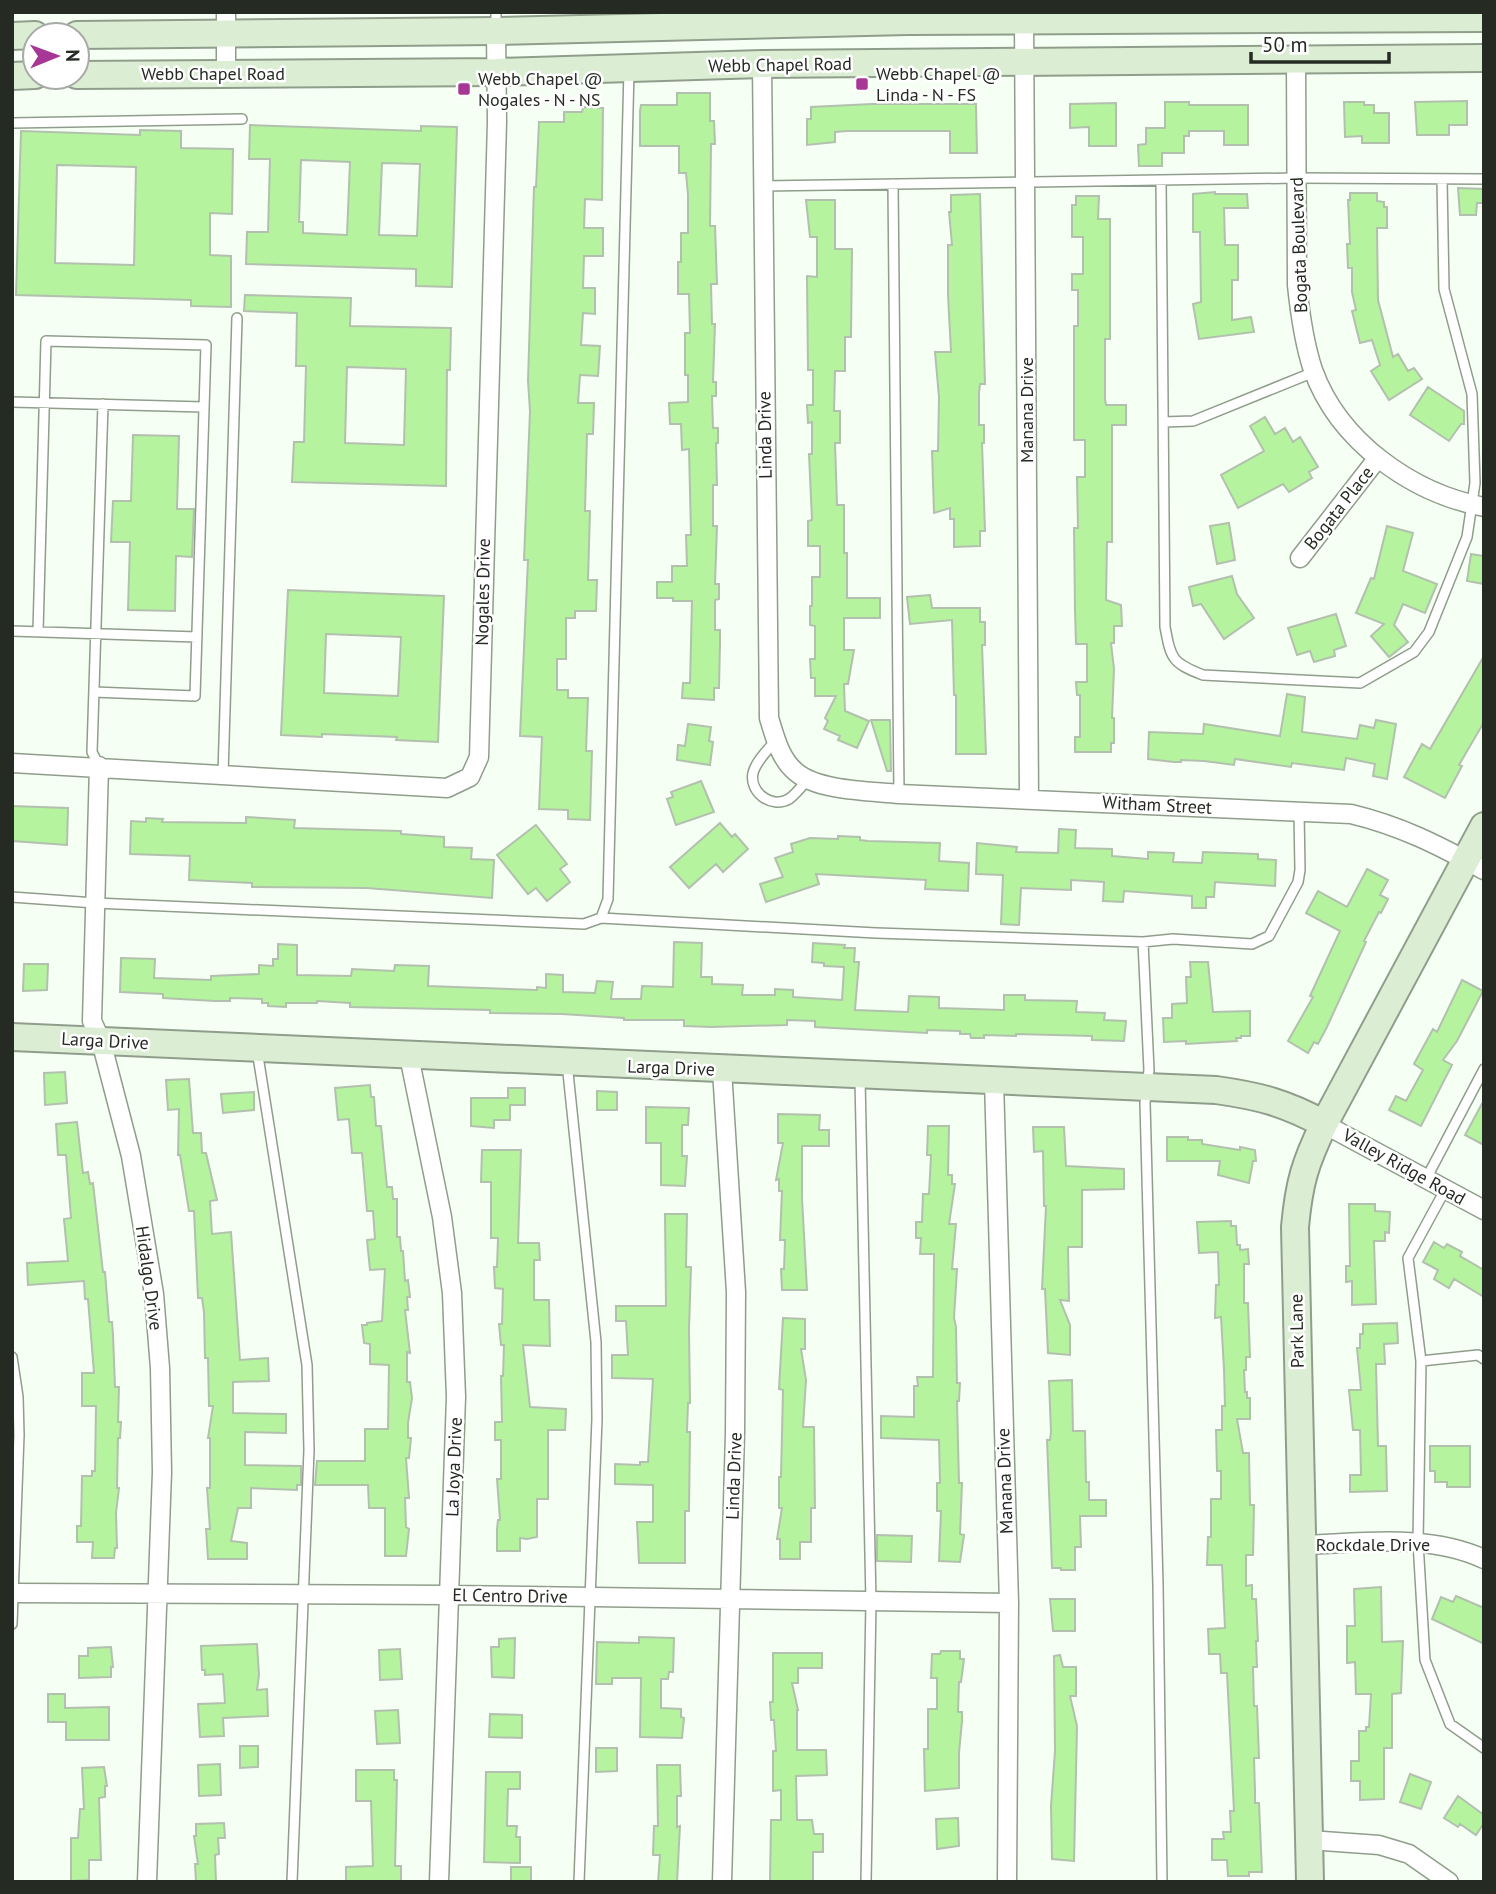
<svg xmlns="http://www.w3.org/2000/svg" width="1496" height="1894" viewBox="0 0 1496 1894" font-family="'PT Sans',sans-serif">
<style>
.building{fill:#b5f39f;stroke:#b2c1ae;stroke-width:2;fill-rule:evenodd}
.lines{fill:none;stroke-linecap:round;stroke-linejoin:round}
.lane-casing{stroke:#8f9e8b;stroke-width:12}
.street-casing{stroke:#8f9e8b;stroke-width:21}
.secondary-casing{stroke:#8f9e8b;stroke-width:30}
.lane{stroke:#fff;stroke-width:9}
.street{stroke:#fff;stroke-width:18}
.secondary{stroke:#dbeed4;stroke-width:26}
.poi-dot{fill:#a63794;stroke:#fff;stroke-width:2.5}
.labels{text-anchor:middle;stroke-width:5;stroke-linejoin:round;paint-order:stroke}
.street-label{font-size:18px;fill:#252b23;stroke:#fff}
.poi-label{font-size:18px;fill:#252b23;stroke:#fff;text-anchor:start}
</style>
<rect width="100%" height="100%" fill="#f6fff3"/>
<path class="building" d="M677,93H710V121H714L715,144H711L710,226H715L717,284H711L712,324H715L713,382H716V396H712L713,428H718V443H716L717,485H713V526H717L715,584H719V599L715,600V630H720V644L719,688H714V700L682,698L683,683H690L692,601H673V598H657V582H672V566H687L686,535H691L689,449L682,450L681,424H670L669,403L688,402V375H685V333H690L689,294H678V262H681V233H688V195L686,173H679V146H640V111L641,105H677Z
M1467,101V125H1449V135H1417L1415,102Z
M1165,102H1189V105H1248V145H1224V131H1189V136H1184V153H1162V166H1139L1138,145L1146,144V128H1165Z
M1344,102H1364V105H1374V113H1389V143H1362V136L1345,137Z
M1116,103V146H1089V127L1070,128V104Z
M872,104H976L977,153H950V131H847L835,132V142L807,145V119H811V107Z
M583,107L603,108L602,200L585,199L584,228H603V256H584L583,288H595V314L583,313L581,345L600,346L598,376L580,375L578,403H594L593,434H587L585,511H590L588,580H597L596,611H575V618H566V659H557V690H568V698H588L586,751H592L590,820L568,819V810L539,809L542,737L520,736L528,560H524L530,411L528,381L534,187H536L539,122H564V112H582Z
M250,125L421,131V126L457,127L452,287L416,286V269L246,264L247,232H268L270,159H249ZM301,160L350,162L347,235L303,233V222H299ZM382,163L420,164L417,236L379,235Z
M140,130L181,131V148L233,149L232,214L210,213V255L231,256V307L191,306V300L16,295L21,131L140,135ZM57,165L136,167L134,265L55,263Z
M1458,188L1484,189V203H1477L1476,215H1460Z
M1215,192V194H1247L1248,208H1224L1225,245H1238V280H1232V320L1251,317L1254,332L1199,339L1193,304L1201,302L1200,232H1193V194Z
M1350,193H1377V201L1384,202V207H1387V228H1377L1378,300L1393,357L1398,354L1408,371L1414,368L1422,379L1389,400L1371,371L1380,365L1372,340L1360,343L1352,311L1356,310L1352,292V268H1348L1347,244H1350L1348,200H1350Z
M980,194L985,384H980L979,393V425H984V443H982L985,531H980V546L954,547V519H950V508L934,513L932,451H938L939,397L935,352H951L948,295V245H952L949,212H951V195Z
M1076,196H1099L1098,219H1110V339H1105V399L1106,405H1126V425H1112V542H1107L1106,600L1121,605L1122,626H1114V643H1111L1114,669L1112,718H1114V743H1111V752H1075V737H1080V695H1077L1076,682H1087V644H1076L1075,610L1074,528H1078L1077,477H1085V440H1074V326H1078V290H1072V274H1083V237H1072V205H1076Z
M806,200H835V249H852L851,337H845V371H835L834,411H840V443H835L837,505H844V553H847V598H880V618H844V650H854L848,684H844L845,711L869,721L857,748L838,740L840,736L824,729L828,721L825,718L836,696H815V678H811L810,659H815V626L810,625V606H812V577H820V546H808V521L812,520L809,454H812V422L808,423L807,405H813V370H808L807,276L817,277V237H810Z
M245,295L351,298L350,326L451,328L450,370H447L446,486L292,482L294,442H304L306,366H296L297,313L244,311ZM347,367L406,369L404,445L345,443Z
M1428,387L1464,411V424H1461L1449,441L1410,415Z
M1265,417L1275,434L1285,428L1293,442L1300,437L1318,467L1309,472L1312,478L1289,492L1283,484L1238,508L1221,475L1264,451L1250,426Z
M133,435L179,436L177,509H194L192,557L176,556L175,611L128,610L130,542H111L113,501H131Z
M1229,523L1235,560L1217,564L1210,526Z
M1387,526L1413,533L1403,571L1437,584L1425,613L1403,604L1394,625L1408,642L1389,657L1371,636L1384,624L1356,613L1371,578L1374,579Z
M1471,554L1484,556V584L1467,581Z
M1232,576L1237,594L1254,618L1224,639L1201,604L1193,606L1189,587Z
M288,590L444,596L438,742L396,740L397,737L322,734V737L281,735ZM326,634L401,637L398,696L324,693Z
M930,595L932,608H980V622H985V645H982L986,754H956V695H954L952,620L910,624L907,597Z
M1336,614L1346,646L1334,650L1335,656L1314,662L1310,651L1297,655L1288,628Z
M1484,656V722L1459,765L1462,766L1445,798L1404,777L1422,744L1430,749Z
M1287,694L1305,697L1302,732L1357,739L1360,725L1374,728L1376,720L1396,724L1387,779L1373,776L1375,764L1346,758L1344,770L1292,763L1291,767L1235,759L1234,765L1204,761L1181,760V762H1174L1148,759L1149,732L1203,734L1204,724L1280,736Z
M871,720H890L891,771H887Z
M688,724L711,727L709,741L713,742L710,765L677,760L678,745L685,746Z
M701,781L714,812L676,825L667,799L673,797L671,792Z
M12,806L68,808L67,845L12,841Z
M246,817L295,820L294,828L401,831V834L444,837V847L472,848L471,859L494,860L492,898L367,888L252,887V883L189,880L190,856L130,854L131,821L146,822V818L163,819L162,822L246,823Z
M720,823L732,837L735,834L748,849L723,872L716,864L689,888L670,867Z
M536,825L567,864L560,869L570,882L547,901L536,888L528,894L497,855Z
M1059,829L1076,830L1075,848L1112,849V856L1148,859V852L1174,853L1173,862L1202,863L1203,852L1258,854V859L1276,860L1275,886L1215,882L1214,897H1206V908H1192V896L1124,891L1123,902L1103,901L1104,882L1071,880V890L1021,888L1019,925L1001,924L1003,875L976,874L977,843L1017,847L1016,852L1058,853Z
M838,836L860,837V840L868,841L940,843L939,861L969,863L968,891L925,889L926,880L816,874L819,884L766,902L760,884L783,877L775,858L793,852L791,844L810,838L838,839Z
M1367,869L1388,880L1380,895L1388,899L1381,913L1379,912L1364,941L1366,942L1326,1029L1318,1044L1314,1042L1308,1053L1288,1041L1313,997L1310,996L1340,931L1306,913L1318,891L1347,907Z
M674,942L702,943L701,977H712V984L743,985L742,995H775V989L793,990V997L842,1000L844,967L824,966V963L812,962L813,943L845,945L844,948H855L854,962H859L855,1010L908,1012L909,996L939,997V1008L1004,1010V995H1025V1000L1077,1001L1076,1012L1105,1013L1104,1020L1126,1021L1124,1041L1092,1040V1036L1016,1034V1036L984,1035V1038H971L970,1034H960V1031L927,1030V1033L815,1027V1021L787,1020V1025L711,1027L684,1026V1020H624V1018L562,1014L490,1013V1010L350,1007V1003L317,1001V1003H286V1007L268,1006V1003H262V999L230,998V1001H215L163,998V994L120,992L121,958L155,959L154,978L211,980V976L259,974V965L273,966V959H278V944L297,945V975L351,976L352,969L394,971L395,965L429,966L428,986L537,990V987L546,988V974L563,975V992L595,993L597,981L613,982L611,999H641L642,986L673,987Z
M1190,962H1208L1213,1012L1250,1011V1036H1241V1038H1236L1237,1041L1186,1044V1041L1164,1042L1163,1018H1172V1004L1187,1003L1186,977H1191Z
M24,964H48L47,990L23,991Z
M1462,980L1483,991L1457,1041L1443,1060L1452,1065L1421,1126L1389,1110L1396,1096L1406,1101L1423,1070L1414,1064L1433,1029L1437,1032Z
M65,1072L67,1103L45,1105L44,1073Z
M189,1079L193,1133H201L202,1153H206L217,1200L210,1201L212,1234L231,1232L240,1360L268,1358L269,1381L233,1382V1413L286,1414V1433L245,1432V1465L301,1466V1485H297V1490L251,1488V1508H238L231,1541L247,1543V1559H208L206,1529H210L207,1488H210V1438H208L213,1406H209L208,1358H205L204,1312L202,1298H198L194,1211H189L180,1155H178L179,1109L168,1110L166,1080Z
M370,1085L371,1097H374L376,1126H381L387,1187H392L393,1199H397V1237H400L401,1251H403L405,1281L408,1280L410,1297H407L408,1310H405L410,1353L407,1352V1382H410L412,1398L408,1423V1438H411L409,1458H406L409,1498H405L406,1527L409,1529L406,1556H385V1508H369L368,1485H315L317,1461H365V1429H388L389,1365L370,1364V1344L364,1343L362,1325H367V1323L382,1321L385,1269L370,1270L367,1240L375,1239L373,1211H367L362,1153H352L349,1119L338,1120L335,1088Z
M508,1088H525V1105H510V1120H494V1128L471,1126V1098H508Z
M597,1091L617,1092V1110H597Z
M254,1092V1110L223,1113L221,1094Z
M1484,1100V1145L1465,1135Z
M646,1107L689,1108L688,1125H682V1156H687L685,1186L661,1185V1143H646Z
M778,1114L820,1115L819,1130H829V1146H802V1198L807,1290H782L781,1269H784L785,1240H780L782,1191H779V1179L776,1180L783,1143H778Z
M77,1122L83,1173L88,1172L90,1184L93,1183L103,1272H105L109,1322H112L113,1334L115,1387H119L118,1422H121L120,1438H118L117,1488H119L116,1513L117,1548H115L114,1558H92L93,1542H77V1526H81L82,1476H92V1471H95L96,1406H82V1373H94L88,1299H85L84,1281L28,1285L27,1263L68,1261L64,1219L71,1218L66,1155H58L56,1124Z
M928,1126H949L948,1175H952V1184H955L949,1224H956L952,1269H957L954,1318L956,1327L957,1383H960L959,1401H957L959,1483H962L960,1534L964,1535L960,1562L939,1561L941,1511H937V1483H940L939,1440L881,1438V1416L914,1417V1386H918L917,1377H933L934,1254H920L921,1238H916V1222H922L923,1194H929L931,1155H927Z
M1033,1127H1064L1066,1166L1124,1169V1189L1082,1190V1247H1068L1069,1301L1060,1300L1070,1325V1355L1048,1353L1045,1289H1042L1046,1206H1044L1043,1151L1034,1152Z
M1167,1137H1188V1140H1202V1144L1240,1150V1147L1255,1150L1256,1161H1253L1249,1183L1218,1175L1220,1161H1167Z
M482,1150H521L518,1243H539L540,1260H534V1300H549L550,1346L523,1345L530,1407L566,1409L565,1430H548V1499H537V1537L527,1539L520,1538V1551H497V1529L498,1520H500L497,1479H501V1440H495V1422H502L501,1376H503L504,1345H501L499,1324H502L503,1289L495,1288L494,1267H497L498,1238H491V1182H481Z
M1349,1204H1375V1211L1390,1212L1389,1233L1385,1232V1241H1374L1376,1304L1352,1305V1281L1346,1282V1266H1350Z
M665,1214H687L686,1267H691L689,1329L690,1403H688L687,1432H690L689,1511H685V1563H639L637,1522H653V1485L615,1484V1464L640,1465V1462H648L653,1379L612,1378V1355H628L626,1321H616V1306H666Z
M1231,1221V1226H1236L1237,1245H1240V1250L1248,1249L1249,1264H1244V1303H1248L1250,1357H1246V1370H1244L1245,1392H1247V1398H1250V1419H1237L1243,1453H1249L1250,1505H1254L1253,1555H1246V1586L1252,1585V1599H1256L1258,1641H1256L1257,1667H1253L1254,1706H1257L1259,1758H1254L1255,1790V1803H1259L1262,1872H1249V1876H1228L1227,1860H1212V1839H1224L1223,1832H1231L1230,1811H1234L1227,1673H1221L1220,1654H1209L1208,1629L1225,1628L1222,1565H1207L1208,1537H1211V1499H1221V1471H1217L1216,1430H1222V1406H1225L1224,1369L1221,1317L1215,1318L1216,1285H1219L1218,1252L1199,1253L1197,1222Z
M1434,1242L1444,1248L1447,1244L1462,1252L1460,1256L1484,1270V1297L1454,1279L1449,1288L1434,1279L1438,1270L1423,1262Z
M783,1318L805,1319V1349H801L806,1380L803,1427H814L815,1508H811V1542H800V1559H780V1539H777L782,1508H779V1477H781L783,1390L779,1389Z
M1397,1323L1398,1343L1384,1344L1385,1364H1376L1378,1446H1386L1387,1491L1350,1492V1475H1361L1360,1430H1353L1349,1390H1361L1357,1348H1360V1334H1363V1324Z
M1072,1380L1073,1431H1085L1086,1482H1089V1500H1106V1516H1080L1081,1547H1075V1570H1061V1568H1052L1047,1440H1050L1051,1432L1049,1381Z
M1430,1446H1470V1487H1447V1482H1435V1471H1430Z
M877,1535L912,1536L911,1562L877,1561Z
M1381,1587L1382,1642L1403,1641L1401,1693L1392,1694V1748H1384V1799L1360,1800V1781H1351V1761H1359V1731H1366V1727H1369L1371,1694H1356L1355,1662L1347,1663V1626H1355L1354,1589Z
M1456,1596L1484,1608V1644L1432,1619L1441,1597L1453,1602Z
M1050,1599H1075V1631H1053Z
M639,1637L674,1638L673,1672H669L668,1679H661V1708L681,1709V1717L684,1718L682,1738L640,1737L641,1678H612V1684H596L597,1642L639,1643Z
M515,1638L514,1678L492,1677L491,1647H499V1639Z
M257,1644L259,1675L257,1690L267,1689L268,1716L223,1718L224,1736L200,1737L198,1704L225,1703L223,1674L205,1675V1670H202L201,1646Z
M111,1647L113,1667H111V1677L79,1678V1656H88V1648Z
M400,1649L402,1679L380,1680L379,1650Z
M941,1651H960V1659H964L961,1682H959L958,1712H962V1721L959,1753V1788L925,1791L924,1749H928V1709H937V1678H931L932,1654H940Z
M773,1653H822V1668H798V1683H792L798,1710H797V1750H826L827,1775L796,1776L797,1820H812L814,1834H823V1852H813V1882H770L771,1820H781V1790L773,1791V1751H776L774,1720H771L770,1702H773Z
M1060,1655L1063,1667H1076V1696H1070L1077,1726L1074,1861L1052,1859L1051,1806L1055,1751L1054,1656Z
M48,1694H65V1708L109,1707V1740H66V1722H48Z
M398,1710L400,1743L377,1744L375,1711Z
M490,1714L522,1715V1738L489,1737Z
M240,1746H258V1767L240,1768Z
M596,1748H617V1771L596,1772Z
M220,1764L221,1795L199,1796L198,1765Z
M657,1765H680L681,1796H677V1827L680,1826L677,1882H658L660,1855H653L654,1826H658Z
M104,1767L107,1786H105V1797L99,1798L101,1860H89V1880L71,1881V1838H78L80,1809H84L82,1768Z
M356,1770H394V1780H397L395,1866H401V1882H346V1867L373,1866L371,1801H356Z
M486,1772H520V1789H508L507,1826H517L516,1837H520V1863L484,1862Z
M1410,1774L1431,1782L1421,1809L1400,1802Z
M1458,1796L1484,1815V1823L1476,1835L1460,1824L1458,1827L1444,1818Z
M958,1818L959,1846L937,1849L936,1819Z
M224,1823L225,1838H218L219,1854L215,1855L216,1882H196L195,1864H198L194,1836H196V1824Z
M511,1867H531V1882H511Z"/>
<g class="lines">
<defs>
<path id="lane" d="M496,29V12
M12,123L242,119
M1161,180L1165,627C1171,659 1172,663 1203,675L1360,683L1414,652L1429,632L1467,537L1475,483L1472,394L1444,289L1442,179
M893,184L899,794
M762,186L1296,178L1484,179
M12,402L204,407
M1163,422L1193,421L1314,372
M12,631L197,637
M38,632L46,341L206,345L195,696L94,692
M775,741C768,750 756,761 753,773C749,792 771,809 789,799C796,794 802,786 808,779
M99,766L92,752L103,404
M223,774L237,318
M12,897L95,903L584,924L601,918L608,899L629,70
M601,918L876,933L1143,942L1173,939L1252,944L1269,936L1298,882L1300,870L1299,812
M1143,942L1149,1070L1145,1103L1158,1585L1162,1882
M257,1050L307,1365L309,1450L292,1882
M567,1063L596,1342L597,1419L579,1882
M860,1079L871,1602L866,1882
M1426,1179L1484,1069
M12,1357L18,1397L19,1435L12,1624
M1484,1359L1478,1355L1421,1361L1418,1542L1425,1660L1450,1724L1484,1748
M1421,1361L1408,1258L1445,1190"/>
<path id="street" d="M226,12V74
M1024,21L1029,799
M1296,59L1297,285C1300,314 1304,343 1313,370C1339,442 1412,493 1484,507
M762,64L769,718C775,737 780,759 796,772C818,791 871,791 899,794L1351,814C1401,826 1438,845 1484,870
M1300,558L1377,459
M12,763L447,788L470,777L479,757L497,122L496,31
M99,766L92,1021L101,1041L131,1156L154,1294L160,1368L162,1472L147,1882
M409,1056L442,1217L452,1293L456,1397L439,1882
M722,1070L736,1292L735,1433L722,1882
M994,1081L1009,1603L1007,1882
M1324,1124L1484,1210
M1302,1545C1362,1543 1427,1533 1484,1559
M12,1593L450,1595L1009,1603
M1309,1840L1379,1845L1409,1854L1449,1882"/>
<path id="secondary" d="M77,35L496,31L908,21L1484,18
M12,36L35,35
M77,75L497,72L762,64L1484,58
M12,76L35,75
M12,1037L1216,1090C1259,1096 1286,1103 1324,1124
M1310,1882L1295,1227C1299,1183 1305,1163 1324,1124L1484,826"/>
</defs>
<use href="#lane" class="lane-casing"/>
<use href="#street" class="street-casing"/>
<use href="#secondary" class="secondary-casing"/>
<use href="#lane" class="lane"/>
<use href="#street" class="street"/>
<use href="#secondary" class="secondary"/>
</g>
<g class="poi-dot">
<rect x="855" y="77" width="14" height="14" rx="3.5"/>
<rect x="457" y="82" width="14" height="14" rx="3.5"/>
</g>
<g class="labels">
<g class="street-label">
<text transform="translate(780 65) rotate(-1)" y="6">Webb Chapel Road</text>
<text x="213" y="80">Webb Chapel Road</text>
<text transform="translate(1299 245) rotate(-92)" y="6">Bogata Boulevard</text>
<text transform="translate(1027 410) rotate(-90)" y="6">Manana Drive</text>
<text transform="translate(765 435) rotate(-91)" y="6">Linda Drive</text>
<text transform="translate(1339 508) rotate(-52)" y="6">Bogata Place</text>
<text transform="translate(483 592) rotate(-89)" y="6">Nogales Drive</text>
<text transform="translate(1157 805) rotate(3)" y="6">Witham Street</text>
<text transform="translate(105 1041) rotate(3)" y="6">Larga Drive</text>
<text transform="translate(671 1068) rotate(2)" y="6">Larga Drive</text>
<text transform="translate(1404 1167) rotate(29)" y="6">Valley Ridge Road</text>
<text transform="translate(149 1278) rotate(82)" y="6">Hidalgo Drive</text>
<text transform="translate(1297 1331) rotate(-91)" y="6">Park Lane</text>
<text transform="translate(454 1467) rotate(-88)" y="6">La Joya Drive</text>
<text transform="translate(734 1476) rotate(-88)" y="6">Linda Drive</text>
<text transform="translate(1005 1481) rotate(-92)" y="6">Manana Drive</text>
<text x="1373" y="1551">Rockdale Drive</text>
<text transform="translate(510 1596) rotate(1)" y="6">El Centro Drive</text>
</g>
<g class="poi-label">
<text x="876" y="80">Webb Chapel @<tspan x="876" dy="21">Linda - N - FS</tspan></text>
<text x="478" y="85">Webb Chapel @<tspan x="478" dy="21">Nogales - N - NS</tspan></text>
</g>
</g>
<rect width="1496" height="1894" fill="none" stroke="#252b23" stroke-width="28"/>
<g transform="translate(56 56) rotate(89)"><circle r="33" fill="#ffffff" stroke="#a8aaa7" stroke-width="2"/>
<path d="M0-5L12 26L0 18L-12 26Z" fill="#a63794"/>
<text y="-10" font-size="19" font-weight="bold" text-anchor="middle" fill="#252b23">N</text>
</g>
<path d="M1251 52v10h138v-10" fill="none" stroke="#252b23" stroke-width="3.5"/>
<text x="1262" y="52" font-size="21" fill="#252b23" stroke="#ffffff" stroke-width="5" paint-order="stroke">50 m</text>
</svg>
